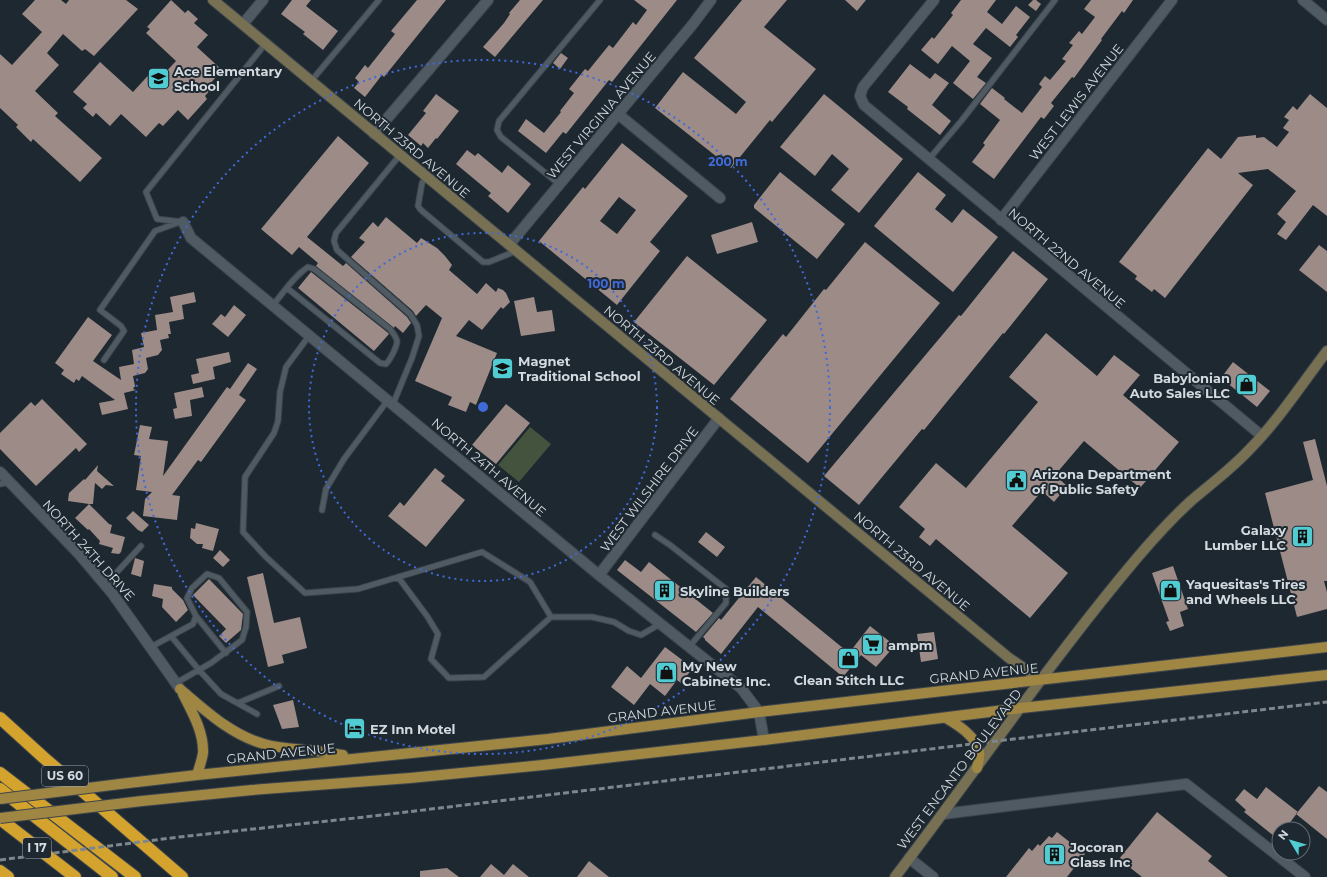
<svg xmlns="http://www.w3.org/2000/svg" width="1327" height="877" viewBox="0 0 1327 877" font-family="Montserrat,sans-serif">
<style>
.green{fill:#43533d}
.building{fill:#9c8b87;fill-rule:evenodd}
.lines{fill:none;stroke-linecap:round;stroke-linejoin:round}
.lane-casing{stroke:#3d454c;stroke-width:7}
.street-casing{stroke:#3d454c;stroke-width:12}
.secondary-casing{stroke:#3d454c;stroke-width:12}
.primary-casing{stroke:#3d454c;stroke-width:12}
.highway-casing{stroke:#3d454c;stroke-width:14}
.lane{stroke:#4f5a63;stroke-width:5}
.street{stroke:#4f5a63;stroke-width:10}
.secondary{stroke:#777053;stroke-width:10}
.primary{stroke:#9f8643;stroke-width:10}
.highway{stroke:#d4a32e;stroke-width:12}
.rail{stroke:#7d868c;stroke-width:3;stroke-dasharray:6 3;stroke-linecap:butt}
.primary-bridge-casing{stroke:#3d454c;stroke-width:12;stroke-linecap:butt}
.primary-bridge{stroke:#9f8643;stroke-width:10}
.ring{fill:none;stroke:#416ad9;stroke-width:2;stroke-dasharray:2 4}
.labels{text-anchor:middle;stroke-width:4;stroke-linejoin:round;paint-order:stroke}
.shield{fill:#1e2830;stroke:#9da5aa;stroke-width:1}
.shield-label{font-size:12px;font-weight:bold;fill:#d3dadf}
.poi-label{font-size:13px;font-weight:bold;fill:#d3dadf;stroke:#1e2830;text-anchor:start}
.street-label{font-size:13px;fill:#d3dadf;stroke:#1e2830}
.centre{fill:#416ad9;stroke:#1e2830;stroke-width:2}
.ring-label{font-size:12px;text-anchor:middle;font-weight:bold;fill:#416ad9;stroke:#1e2830;stroke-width:4;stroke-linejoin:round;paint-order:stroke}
</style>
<rect width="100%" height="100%" fill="#1e2830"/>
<path class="green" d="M530,427L551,444L519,482L498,465Z"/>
<path class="building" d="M35,0H61L66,4L69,0H126L138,9L94,56L85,49L82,51L63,34L47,53L59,65L35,91L58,113L55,116L102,158L80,182L33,139L31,142L16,127L18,125L0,108V54L12,65L42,32L22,14Z
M171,0L185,13L188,10L198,19L194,23L208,35L197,47L222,70L210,84L213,87L205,96L207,99L188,120L178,110L163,126L159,123L146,137L121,114L110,126L96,113L93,117L83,108L87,104L73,92L100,62L133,92L154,69L162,76L176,61L146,33L150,29L147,27Z
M292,0H311L306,6L338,31L323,50L303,34L305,32L281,14Z
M417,0H446L384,77L382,75L365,97L354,88L359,82L355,78L365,65L368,68L395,34L391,31Z
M520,0H543L495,57L483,47L504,23L510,14L509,13Z
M634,0H677L612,82L609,80L566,134L563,132L546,153L518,131L526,119L544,133L561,112L560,111L574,93L569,89L585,69L588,71L609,45L613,48L633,22L636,25L647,10Z
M742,0H787L764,27L816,69L772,122L770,120L731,168L655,108L683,72L736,114L746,102L694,58Z
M845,0H866L857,11Z
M961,0H996L987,12L1002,24L1016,6L1030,17L1016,35L1018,37L1010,47L986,28L973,44L992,58L977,77L986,83L973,99L953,83L970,61L952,46L938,64L921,50L932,37L934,39L953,15L951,13Z
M1033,0H1036L1041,4L1036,11L1028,5Z
M1091,0H1133L1124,13L1122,11L1101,39L1102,40L1074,78L1072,77L1051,103L1054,106L1044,119L1041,117L994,179L972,162L985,145L983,143L1000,120L980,104L992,88L1005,98L1004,99L1022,113L1042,87L1039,84L1045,76L1050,80L1066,61L1062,59L1073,45L1069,43L1079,31L1082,34L1095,17L1084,9Z
M561,53L568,58L560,69L553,63Z
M910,64L930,79L935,73L949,83L932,105L951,121L940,135L907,109L908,107L888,92Z
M436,94L459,111L437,139L436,138L428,148L423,143L421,146L408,135L426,113L423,111Z
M824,94L903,159L859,213L831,190L849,169L832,154L815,176L780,147Z
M1310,94L1327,108V216L1313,205L1286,240L1277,234L1286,222L1277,214L1296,191L1268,169L1238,173L1253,185L1165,298L1154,289L1152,292L1135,279L1137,276L1119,262L1208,148L1221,159L1238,137L1256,135V138L1264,137L1277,147L1289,132L1283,128L1289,120L1284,117L1293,106L1297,110Z
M338,136L369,163L307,237L343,266L346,263L407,317L411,323L403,333L395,326L394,328L316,266L318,263L299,247L292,255L261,229Z
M622,143L688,196L650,242L660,251L617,305L539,241L583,187L585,189ZM619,197L636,210L617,234L600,221Z
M467,150L475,156L478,153L502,173L508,165L531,184L508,213L488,196L491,193L456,164Z
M780,172L845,224L817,259L754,208V205Z
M918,172L946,195L935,209L952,223L963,209L998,237L953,292L874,226Z
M386,217L417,243L421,238L437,248L445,256L452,265L449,270L477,294L486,283L496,292L498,288L503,290L506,293L510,302L503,309L501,307L482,330L469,320L456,336L497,353L476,405L470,402L466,412L448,405L452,397L415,381L442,318L426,305L416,316L413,311L351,257L365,242L359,238L373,222L378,227Z
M752,222L758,242L717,254L711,235Z
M865,242L940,303L808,463L730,399L783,334L786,337L824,289L826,290Z
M1319,245L1327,251V292L1299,270Z
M1013,251L1048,279L1004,334L1003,333L924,430L922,429L859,505L824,476L959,315L961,316Z
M687,256L767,320L714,385L634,322Z
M311,272L387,332L389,334L374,351L298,288Z
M194,292L196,302L182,305L184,319L169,322L171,334H168L169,338L160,340L162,350L158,355L146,358L148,369L145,373L133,376L135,386L133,389L136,390L124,393L128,409L102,415L99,403L115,400L82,376L79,381L76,379L74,383L61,374L64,370L55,363L88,317L112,335L93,361L121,380L119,367L134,364L132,350L144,347L141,333L157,330L155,315L173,312L170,297Z
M534,297L537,312L552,310L555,331L521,336L514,301Z
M234,305L246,315L228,337L212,324L221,314L225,317Z
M1046,333L1097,376L1114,355L1140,375L1123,395L1179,442L1140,488L1084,441L1055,475L1067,486L1054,502L1042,491L1012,526L1068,573L1030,618L936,539L930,546L919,537L925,529L899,507L936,463L966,488L1038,402L1009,377Z
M229,352L231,362L213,367L215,379L193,384L191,375L199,373L196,359Z
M1233,362L1270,391L1257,407L1221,378Z
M248,363L257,369L239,395L246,400L201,462L198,460L172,495L180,496L177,520L143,516L145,499L152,492L136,490L141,456L134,455L140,425L152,427L149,439L168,441L163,476L227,387L230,389Z
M202,387L204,397L190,400L192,416L175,419L173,409L177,408L174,393Z
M42,399L87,444L79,452L76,448L36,486L0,449V433L31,402L35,406Z
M506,404L530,423L496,464L472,445Z
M1315,439L1327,486V581H1324L1327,592V609L1297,617L1265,493L1313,480L1303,442Z
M98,465L97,471L114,486L106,485L102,489L95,483L93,504H89L109,524L112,525L110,533L125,537L121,552L119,554L111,553L113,548L99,544L100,541L89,529L88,530L75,518L89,504L68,501L69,493L84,479L85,480Z
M435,468L445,476L441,481L465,500L426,547L388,516L400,502L404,506Z
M133,511L149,525L142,532L138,530L126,518Z
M196,523L219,529L213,551L202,548L203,544H197L190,538L191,528L195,529Z
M706,532L725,547L717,557L698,542Z
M220,550L230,560L223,567L213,558Z
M135,558L144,561L141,577L131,574Z
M625,560L641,572L649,562L713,613L696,632L617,570Z
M1173,566L1188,609L1180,612L1184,626L1170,631L1166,622L1169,621L1152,573Z
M263,573L274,623L300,617L307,648L282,655L284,663L268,667L247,577Z
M756,577L849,653L870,626L889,641L891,650L876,667L861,655L843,677L758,607L721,654L705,640V639L703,637L719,618L721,620Z
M209,579L243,614L241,630L226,643L219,636L226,629L193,595Z
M154,584L172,587V589L183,600L188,610L176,622L162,607L163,599L152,596Z
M934,632L938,659L921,662L917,634Z
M665,647L693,668L681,683L677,680L665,696L650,684L634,705L611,687L627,666L641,678Z
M293,700L299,727L282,729L273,705Z
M1319,786L1327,792V839L1296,814Z
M1266,787L1298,812L1285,829H1279V840L1244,812L1246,810L1235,800L1244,789L1257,799Z
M1157,812L1212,856L1208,861L1228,877H1142L1119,859Z
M1057,832L1085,854L1067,877H1006L1029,848L1032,851L1038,844L1040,846L1049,836L1052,838Z
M589,861L609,877H577Z
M491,864L504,875L513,864L529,877H480Z
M447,868L459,877H420V871Z"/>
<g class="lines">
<defs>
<path id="lane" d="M312,80L379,0
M929,159L962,120L1055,0
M426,177L422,183L418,206L421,210L483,262H489L516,251
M559,184L501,137L497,130L499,121L600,0
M183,222L157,219L146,192L266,43
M273,305C284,292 294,276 308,267L314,269L390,329C392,332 396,336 397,341C397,347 390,360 386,364L380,363L287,288
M309,336L286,367L280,392L278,421L274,433L245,477L243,532L266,557L305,593L358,589L482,552L530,582L551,617L484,677L449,678L431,659L438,634L427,616L398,577
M104,360L124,331L121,326L100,310L155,231L180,222
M393,404L412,358L419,336L417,325L410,314L337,250L334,241L336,233L400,155
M0,484L10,482
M322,510L326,489L344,459L388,400
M655,535L670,545L726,589V603L689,647
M105,585L141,546
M196,616L226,653
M551,617H592L614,622L629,631L641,635L660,624
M171,636L199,670L221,694L257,714
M151,647L193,624L196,616L187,598L192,588L207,574L219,578L247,612L246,627L242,640L211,663L176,683
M238,703L279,686"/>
<path id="street" d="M934,0L863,87L860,96L864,105L1262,436
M1303,0L1327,20
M243,24L263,0
M618,114L720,198
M374,134L488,0
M1001,220L1172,0
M183,222L191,238L599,575L741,688L759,712L764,740
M509,245L693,24L711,0
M0,472L79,554L112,593L180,689
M599,575L719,418
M943,814L1186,784L1305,877
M909,858L933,877"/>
<path id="secondary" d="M213,0L1009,658L1041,680
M895,877C976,771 1051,660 1137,558C1154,538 1172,518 1192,500C1211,484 1231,469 1248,451C1278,421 1301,385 1327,351"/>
<path id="primary" d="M180,689C206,711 231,735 264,744C281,749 299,749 316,751C325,752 334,754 343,755
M183,694C192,712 204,732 203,753C202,760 199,768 197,775
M946,718C958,725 976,736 979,752C980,757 978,763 977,768
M120,784L197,775L548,739L759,712L1327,647
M142,801L252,790L410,778L543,765L764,740L1021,708L1327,675"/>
<path id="highway" d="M0,718L43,757L182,877
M0,773L135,877
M0,789L112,877
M0,819L75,877
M0,871L8,877"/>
</defs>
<use href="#lane" class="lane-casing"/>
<use href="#street" class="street-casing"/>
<use href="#secondary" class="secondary-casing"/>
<use href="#primary" class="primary-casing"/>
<use href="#highway" class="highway-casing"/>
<use href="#lane" class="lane"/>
<use href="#street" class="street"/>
<use href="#secondary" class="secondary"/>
<use href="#primary" class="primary"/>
<use href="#highway" class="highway"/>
<path class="rail" d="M0,860L179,837L365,817L997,741L1327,702"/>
<defs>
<path id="primary-bridge" d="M0,799L120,784
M0,818L142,801"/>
</defs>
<use href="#primary-bridge" class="primary-bridge-casing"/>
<use href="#primary-bridge" class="primary-bridge"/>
</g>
<g class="ring">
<circle cx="483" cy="407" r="174"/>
<circle cx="483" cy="407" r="347"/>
</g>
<defs>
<symbol id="school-square" viewBox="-11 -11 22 22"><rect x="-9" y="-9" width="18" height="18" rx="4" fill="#51ccd3" stroke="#1e2830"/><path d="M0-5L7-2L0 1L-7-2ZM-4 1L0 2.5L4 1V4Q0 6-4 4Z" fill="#111"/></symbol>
<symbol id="shop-square" viewBox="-11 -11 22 22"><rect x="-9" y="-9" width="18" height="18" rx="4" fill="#51ccd3" stroke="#1e2830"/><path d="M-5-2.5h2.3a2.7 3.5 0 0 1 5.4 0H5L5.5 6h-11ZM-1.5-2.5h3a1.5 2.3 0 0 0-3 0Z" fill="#111"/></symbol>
<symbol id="civic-square" viewBox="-11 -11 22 22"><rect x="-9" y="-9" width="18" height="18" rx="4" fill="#51ccd3" stroke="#1e2830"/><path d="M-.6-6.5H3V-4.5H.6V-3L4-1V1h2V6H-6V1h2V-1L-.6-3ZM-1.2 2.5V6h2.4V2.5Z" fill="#111"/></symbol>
<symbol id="building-square" viewBox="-11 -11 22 22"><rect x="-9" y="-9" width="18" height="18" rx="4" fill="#51ccd3" stroke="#1e2830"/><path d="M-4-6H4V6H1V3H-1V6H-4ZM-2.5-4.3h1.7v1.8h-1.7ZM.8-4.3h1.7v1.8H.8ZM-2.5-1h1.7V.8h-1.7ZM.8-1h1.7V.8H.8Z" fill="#111"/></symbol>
<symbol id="supermarket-square" viewBox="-11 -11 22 22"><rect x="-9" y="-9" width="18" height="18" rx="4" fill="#51ccd3" stroke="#1e2830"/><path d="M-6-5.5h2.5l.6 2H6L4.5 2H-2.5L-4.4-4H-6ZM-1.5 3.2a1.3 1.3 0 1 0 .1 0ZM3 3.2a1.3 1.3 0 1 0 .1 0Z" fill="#111"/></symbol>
<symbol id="hotel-square" viewBox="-11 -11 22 22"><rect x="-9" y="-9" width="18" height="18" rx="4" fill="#51ccd3" stroke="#1e2830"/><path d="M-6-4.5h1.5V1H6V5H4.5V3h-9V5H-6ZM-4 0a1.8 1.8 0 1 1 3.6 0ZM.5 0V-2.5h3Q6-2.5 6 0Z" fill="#111"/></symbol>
</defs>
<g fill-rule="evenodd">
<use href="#school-square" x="146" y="66" width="25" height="25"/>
<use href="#school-square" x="490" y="356" width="25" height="25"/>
<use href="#shop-square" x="1234" y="372" width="25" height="25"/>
<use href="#civic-square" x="1004" y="468" width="25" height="25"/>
<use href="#building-square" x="1290" y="524" width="25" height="25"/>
<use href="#building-square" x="652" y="578" width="25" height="25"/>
<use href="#shop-square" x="1158" y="578" width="25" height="25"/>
<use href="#supermarket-square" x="860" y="632" width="25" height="25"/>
<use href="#shop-square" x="836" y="646" width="25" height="25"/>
<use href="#shop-square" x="654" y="660" width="25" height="25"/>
<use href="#hotel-square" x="342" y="716" width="25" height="25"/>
<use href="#building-square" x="1042" y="842" width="25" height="25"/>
</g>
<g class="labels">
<g class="shield">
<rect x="42" y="766" width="46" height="20" rx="3"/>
<rect x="23" y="838" width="28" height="20" rx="3"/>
</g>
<g class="shield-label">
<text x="65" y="780">US 60</text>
<text x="37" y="852">I 17</text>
</g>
<g class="poi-label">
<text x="174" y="76">Ace Elementary<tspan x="174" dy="15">School</tspan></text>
<text x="518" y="366">Magnet<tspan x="518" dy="15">Traditional School</tspan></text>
<text x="1230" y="383" text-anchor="end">Babylonian<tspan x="1230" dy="15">Auto Sales LLC</tspan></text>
<text x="1032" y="479">Arizona Department<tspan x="1032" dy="15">of Public Safety</tspan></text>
<text x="1286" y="535" text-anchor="end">Galaxy<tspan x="1286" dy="15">Lumber LLC</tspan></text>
<text x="1186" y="589">Yaquesitas's Tires<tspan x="1186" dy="15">and Wheels LLC</tspan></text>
<text x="680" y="596">Skyline Builders</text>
<text x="888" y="650">ampm</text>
<text x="682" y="671">My New<tspan x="682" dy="15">Cabinets Inc.</tspan></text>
<text x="849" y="685" text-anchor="middle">Clean Stitch LLC</text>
<text x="370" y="734">EZ Inn Motel</text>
<text x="1070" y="852">Jocoran<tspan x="1070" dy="15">Glass Inc</tspan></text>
</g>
<g class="street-label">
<text transform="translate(1076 102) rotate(-52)" y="5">WEST LEWIS AVENUE</text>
<text transform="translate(601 115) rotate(-50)" y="5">WEST VIRGINIA AVENUE</text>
<text transform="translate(412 148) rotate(40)" y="5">NORTH 23RD AVENUE</text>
<text transform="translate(1067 258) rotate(40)" y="5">NORTH 22ND AVENUE</text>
<text transform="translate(662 355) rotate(40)" y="5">NORTH 23RD AVENUE</text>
<text transform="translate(489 467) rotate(40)" y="5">NORTH 24TH AVENUE</text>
<text transform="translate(649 489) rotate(-53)" y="5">WEST WILSHIRE DRIVE</text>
<text transform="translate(89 550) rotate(48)" y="5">NORTH 24TH DRIVE</text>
<text transform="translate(912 561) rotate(40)" y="5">NORTH 23RD AVENUE</text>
<text transform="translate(984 673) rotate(-6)" y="5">GRAND AVENUE</text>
<text transform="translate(662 711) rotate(-7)" y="5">GRAND AVENUE</text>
<text transform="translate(281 753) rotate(-6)" y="5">GRAND AVENUE</text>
<text transform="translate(959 769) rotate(-53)" y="5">WEST ENCANTO BOULEVARD</text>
</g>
</g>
<circle cx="483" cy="407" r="6" class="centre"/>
<g class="ring-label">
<text x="728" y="166">200 m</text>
<text x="606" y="288">100 m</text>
</g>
<g transform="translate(1291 841) rotate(308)"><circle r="19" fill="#1e2830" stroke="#666f76"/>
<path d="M0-3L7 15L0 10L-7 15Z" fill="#51ccd3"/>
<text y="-6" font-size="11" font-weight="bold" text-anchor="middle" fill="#d3dadf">N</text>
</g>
</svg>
